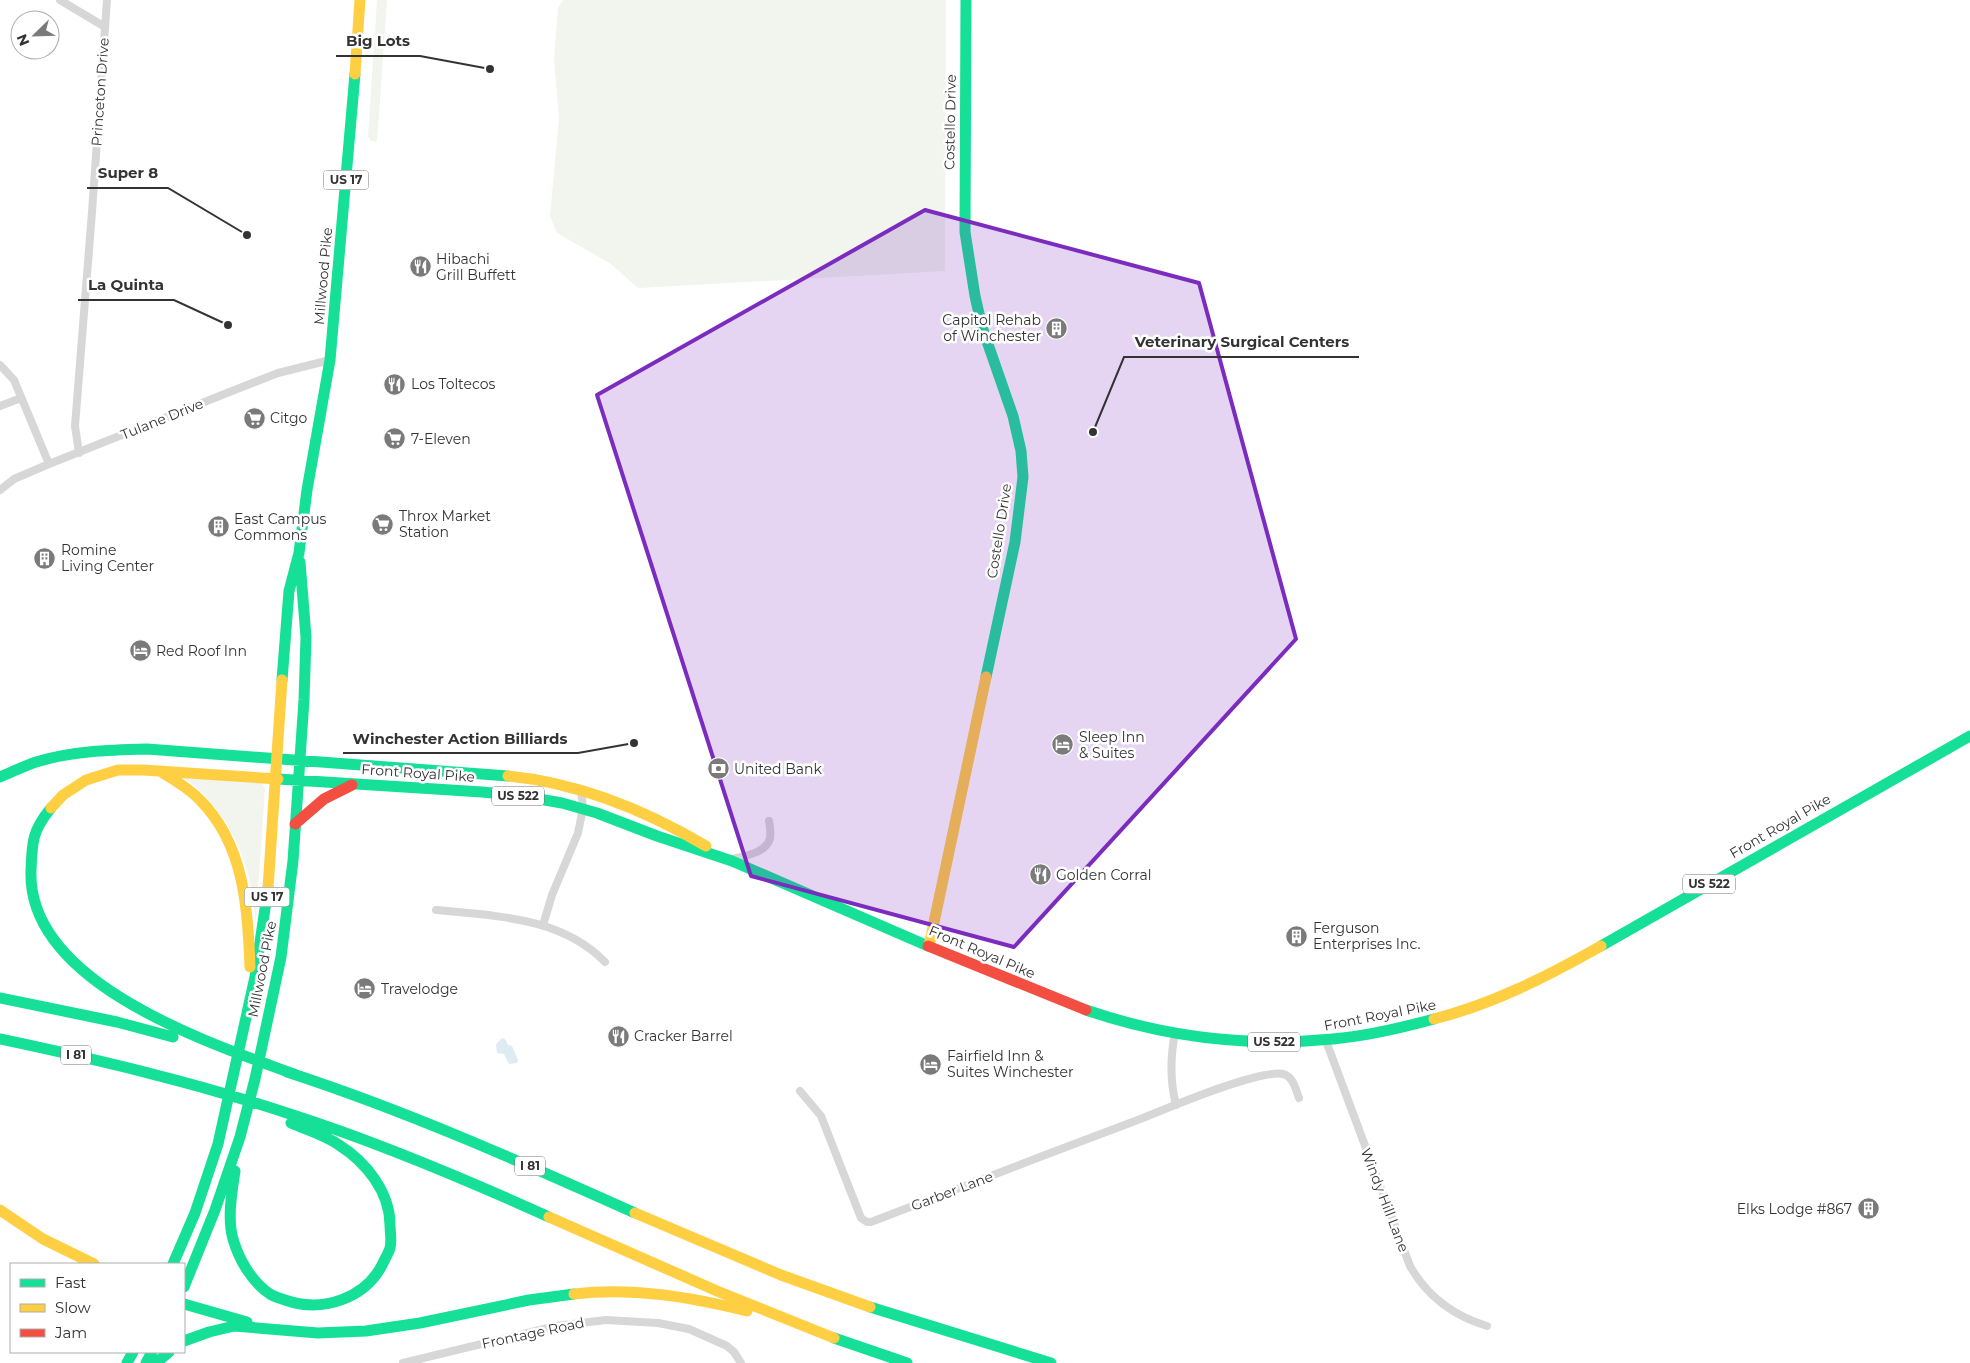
<svg xmlns="http://www.w3.org/2000/svg" width="1970" height="1363" viewBox="0 0 1970 1363" font-family="Montserrat,sans-serif">
<style>
.green{fill:#f1f5ed}
.water{fill:#ddebf3}
.lines{fill:none;stroke-linecap:round;stroke-linejoin:round}
.street{stroke:#d7d7d7;stroke-width:8}
.fast{stroke:#16e098;stroke-width:11}
.slow{stroke:#ffcf43;stroke-width:11}
.jam{stroke:#f24e42;stroke-width:11}
.marked{fill:#7b2cbf;fill-opacity:0.2;stroke:#7b2cbf;stroke-width:4;stroke-linejoin:round}
.labels{text-anchor:middle;stroke-width:5;stroke-linejoin:round;paint-order:stroke}
.shield{fill:#fff;stroke:#707070;stroke-width:1}
.shield-label{font-size:12px;font-weight:bold;fill:#333}
.street-label{font-size:14px;fill:#333;stroke:#fff}
.poi-label{font-size:14px;fill:#333;stroke:#fff;text-anchor:start}
.leader{fill:none;stroke:#333;stroke-width:2}
.callout-dot{fill:#333;stroke:#fff;stroke-width:2}
.callout-label{font-size:15px;text-anchor:middle;font-weight:bold;fill:#333;stroke:#fff;stroke-width:5;stroke-linejoin:round;paint-order:stroke}
</style>
<rect width="100%" height="100%" fill="#fff"/>
<path class="green" d="M377,0H387L377,142L371,141L368,137Z
M563,0H946L945,271L638,288L611,264L557,233L550,216L559,118L554,59L558,8Z
M184,778L262,783L265,789L253,960C254,943 256,924 254,906C249,857 225,806 184,778Z"/>
<path class="water" d="M502,1038L505,1039L508,1045L512,1046L518,1060L517,1063L509,1064L504,1054L497,1053L496,1044Z"/>
<g class="lines">
<path class="street" d="M60,0L105,27
M0,365L14,380L49,464
M0,406L21,398
M79,453L75,426L92,212L107,0
M0,490L14,479L49,464L232,391L278,373L330,360
M732,859C744,856 767,853 770,838C771,832 770,826 769,821
M436,910C495,916 561,917 605,962
M543,925L552,895L578,833L583,808L581,790
M1175,1033C1170,1058 1170,1081 1176,1105
M1326,1041L1410,1266C1427,1296 1454,1316 1487,1326
M800,1091L821,1116L861,1218L867,1222H871C962,1187 1052,1152 1143,1118C1170,1107 1259,1069 1283,1074C1293,1076 1296,1090 1299,1098
M403,1363L556,1326L606,1320L658,1323L689,1329L727,1346L734,1352L741,1363"/>
<path class="fast" d="M966,0L965,232L975,296L982,327L1013,416L1021,451L1023,477L1015,542L986,677
M282,680L289,591L299,553L307,490L330,360L355,74
M0,777C12,772 24,766 36,762C72,751 109,750 147,749L508,776
M278,779L482,792L522,796L562,803L597,813L657,836L732,861L928,946
M51,808C32,831 32,842 31,871C27,983 209,1043 294,1074
M1601,946L1970,736
M0,998L117,1022L173,1037
M1086,1010C1165,1037 1250,1047 1333,1039C1368,1036 1401,1028 1434,1019
M0,1039C99,1060 197,1083 293,1115C380,1143 465,1179 549,1217
M287,1072C407,1111 521,1162 635,1213
M235,1171C232,1192 227,1218 233,1239C239,1260 252,1282 270,1294C274,1297 280,1298 285,1300C322,1313 367,1299 384,1261C386,1257 389,1252 390,1248C392,1241 390,1232 390,1225C390,1192 366,1162 339,1145C325,1135 307,1130 291,1123
M173,1264L195,1213L218,1144L255,977L268,888
M184,1287L215,1210L240,1137L255,1079L281,957L293,861L304,700L306,637L300,562
M184,1304L247,1322
M870,1307L1051,1363
M834,1338L907,1363
M184,1341L209,1332L234,1326L318,1333L366,1331L420,1323L529,1300L574,1294
M127,1363L133,1352
M146,1363L152,1352
M156,1363L169,1352"/>
<path class="slow" d="M355,74L360,0
M160,771C174,780 189,788 200,800C244,844 248,908 250,967
M508,776C580,783 645,810 706,846
M51,808L63,795L86,780L118,770H143L278,779
M268,888L282,680
M929,946L986,677
M1434,1019C1493,1004 1548,976 1601,946
M0,1210L43,1239L94,1264
M635,1213L781,1275L870,1307
M549,1217L717,1291L834,1338
M574,1294C633,1287 690,1297 747,1311"/>
<path class="jam" d="M295,824L324,799L352,785
M928,946L1086,1010"/>
</g>
<path class="marked" d="M925,210L1199,283L1296,639L1014,947L751,876L597,395Z"/>
<defs>
<symbol id="restaurant-disc" viewBox="-11 -11 22 22"><circle r="9.5" fill="#7a7a7a" stroke="#fff"/><path d="M-5-6h1v4h1v-4h1v4h1v-4h1v5L-1.5 .5V6h-2V.5L-5-1ZM5-6V6H3V1.5H1.5Q1.5-4 5-6Z" fill="#fff"/></symbol>
<symbol id="building-disc" viewBox="-11 -11 22 22"><circle r="9.5" fill="#7a7a7a" stroke="#fff"/><path d="M-4-6H4V6H1V3H-1V6H-4ZM-2.5-4.3h1.7v1.8h-1.7ZM.8-4.3h1.7v1.8H.8ZM-2.5-1h1.7V.8h-1.7ZM.8-1h1.7V.8H.8Z" fill="#fff"/></symbol>
<symbol id="supermarket-disc" viewBox="-11 -11 22 22"><circle r="9.5" fill="#7a7a7a" stroke="#fff"/><path d="M-6-5.5h2.5l.6 2H6L4.5 2H-2.5L-4.4-4H-6ZM-1.5 3.2a1.3 1.3 0 1 0 .1 0ZM3 3.2a1.3 1.3 0 1 0 .1 0Z" fill="#fff"/></symbol>
<symbol id="hotel-disc" viewBox="-11 -11 22 22"><circle r="9.5" fill="#7a7a7a" stroke="#fff"/><path d="M-6-4.5h1.5V1H6V5H4.5V3h-9V5H-6ZM-4 0a1.8 1.8 0 1 1 3.6 0ZM.5 0V-2.5h3Q6-2.5 6 0Z" fill="#fff"/></symbol>
<symbol id="bank-disc" viewBox="-11 -11 22 22"><circle r="9.5" fill="#7a7a7a" stroke="#fff"/><path d="M-6-4H6V4H-6ZM0-2.3a2.3 2.3 0 1 0 0 4.6a2.3 2.3 0 1 0 0-4.6Z" fill="#fff"/></symbol>
</defs>
<g fill-rule="evenodd">
<use href="#restaurant-disc" x="408" y="254" width="25" height="25"/>
<use href="#building-disc" x="1044" y="316" width="25" height="25"/>
<use href="#restaurant-disc" x="382" y="372" width="25" height="25"/>
<use href="#supermarket-disc" x="242" y="406" width="25" height="25"/>
<use href="#supermarket-disc" x="382" y="426" width="25" height="25"/>
<use href="#supermarket-disc" x="370" y="512" width="25" height="25"/>
<use href="#building-disc" x="206" y="514" width="25" height="25"/>
<use href="#building-disc" x="32" y="546" width="25" height="25"/>
<use href="#hotel-disc" x="128" y="638" width="25" height="25"/>
<use href="#hotel-disc" x="1050" y="732" width="25" height="25"/>
<use href="#bank-disc" x="706" y="756" width="25" height="25"/>
<use href="#restaurant-disc" x="1028" y="862" width="25" height="25"/>
<use href="#building-disc" x="1284" y="924" width="25" height="25"/>
<use href="#hotel-disc" x="352" y="976" width="25" height="25"/>
<use href="#restaurant-disc" x="606" y="1024" width="25" height="25"/>
<use href="#hotel-disc" x="918" y="1052" width="25" height="25"/>
<use href="#building-disc" x="1856" y="1196" width="25" height="25"/>
</g>
<g class="labels">
<g class="shield">
<rect x="323.5" y="170.5" width="45" height="19" rx="4"/>
<rect x="492" y="786.5" width="52" height="19" rx="4"/>
<rect x="1683" y="874.5" width="52" height="19" rx="4"/>
<rect x="244.5" y="887.5" width="45" height="19" rx="4"/>
<rect x="1248" y="1032.5" width="52" height="19" rx="4"/>
<rect x="61" y="1045.5" width="30" height="19" rx="4"/>
<rect x="515" y="1156.5" width="30" height="19" rx="4"/>
</g>
<g class="shield-label">
<text x="346" y="184">US 17</text>
<text x="518" y="800">US 522</text>
<text x="1709" y="888">US 522</text>
<text x="267" y="901">US 17</text>
<text x="1274" y="1046">US 522</text>
<text x="76" y="1059">I 81</text>
<text x="530" y="1170">I 81</text>
</g>
<g class="street-label">
<text transform="translate(100 92) rotate(-86)" y="5">Princeton Drive</text>
<text transform="translate(950 122) rotate(-89)" y="5">Costello Drive</text>
<text transform="translate(323 276) rotate(-85)" y="5">Millwood Pike</text>
<text transform="translate(162 419) rotate(-22)" y="5">Tulane Drive</text>
<text transform="translate(999 531) rotate(-81)" y="5">Costello Drive</text>
<text transform="translate(418 773) rotate(4)" y="5">Front Royal Pike</text>
<text transform="translate(1780 826) rotate(-30)" y="5">Front Royal Pike</text>
<text transform="translate(982 952) rotate(23)" y="5">Front Royal Pike</text>
<text transform="translate(262 969) rotate(-79)" y="5">Millwood Pike</text>
<text transform="translate(1380 1015) rotate(-11)" y="5">Front Royal Pike</text>
<text transform="translate(952 1191) rotate(-21)" y="5">Garber Lane</text>
<text transform="translate(1385 1200) rotate(69)" y="5">Windy Hill Lane</text>
<text transform="translate(533 1333) rotate(-12)" y="5">Frontage Road</text>
</g>
<g class="poi-label">
<text x="436" y="264">Hibachi<tspan x="436" dy="16">Grill Buffett</tspan></text>
<text x="1041" y="325" text-anchor="end">Capitol Rehab<tspan x="1041" dy="16">of Winchester</tspan></text>
<text x="411" y="389">Los Toltecos</text>
<text x="270" y="423">Citgo</text>
<text x="411" y="444">7-Eleven</text>
<text x="399" y="521">Throx Market<tspan x="399" dy="16">Station</tspan></text>
<text x="234" y="524">East Campus<tspan x="234" dy="16">Commons</tspan></text>
<text x="61" y="555">Romine<tspan x="61" dy="16">Living Center</tspan></text>
<text x="156" y="656">Red Roof Inn</text>
<text x="1079" y="742">Sleep Inn<tspan x="1079" dy="16">&amp; Suites</tspan></text>
<text x="734" y="774">United Bank</text>
<text x="1056" y="880">Golden Corral</text>
<text x="1313" y="933">Ferguson<tspan x="1313" dy="16">Enterprises Inc.</tspan></text>
<text x="381" y="994">Travelodge</text>
<text x="634" y="1041">Cracker Barrel</text>
<text x="947" y="1061">Fairfield Inn &amp;<tspan x="947" dy="16">Suites Winchester</tspan></text>
<text x="1852" y="1214" text-anchor="end">Elks Lodge #867</text>
</g>
</g>
<path class="leader" d="M490 69L420 56H336M247 235L168 188H87M228 325L174 300H78M1093 432L1124 357H1359M634 743L578 753H343"/>
<g class="callout-dot">
<circle cx="490" cy="69" r="5"/>
<circle cx="247" cy="235" r="5"/>
<circle cx="228" cy="325" r="5"/>
<circle cx="1093" cy="432" r="5"/>
<circle cx="634" cy="743" r="5"/>
</g>
<g class="callout-label">
<text x="378" y="46">Big Lots</text>
<text x="128" y="178">Super 8</text>
<text x="126" y="290">La Quinta</text>
<text x="1242" y="347">Veterinary Surgical Centers</text>
<text x="460" y="744">Winchester Action Billiards</text>
</g>
<rect x="10" y="1263" width="175" height="90" fill="#ffffff" stroke="#adadad"/>
<rect x="20" y="1279" width="25" height="8" fill="#16e098" stroke="#adadad"/>
<text x="55" y="1288" font-size="15" fill="#333333">Fast</text>
<rect x="20" y="1304" width="25" height="8" fill="#ffcf43" stroke="#adadad"/>
<text x="55" y="1313" font-size="15" fill="#333333">Slow</text>
<rect x="20" y="1329" width="25" height="8" fill="#f24e42" stroke="#adadad"/>
<text x="55" y="1338" font-size="15" fill="#333333">Jam</text>
<g transform="translate(35 35) rotate(247)"><circle r="24" fill="#ffffff" stroke="#adadad"/>
<path d="M0-4L9 19L0 12L-9 19Z" fill="#7a7a7a"/>
<text y="-8" font-size="14" font-weight="bold" text-anchor="middle" fill="#333333">N</text>
</g>
</svg>
